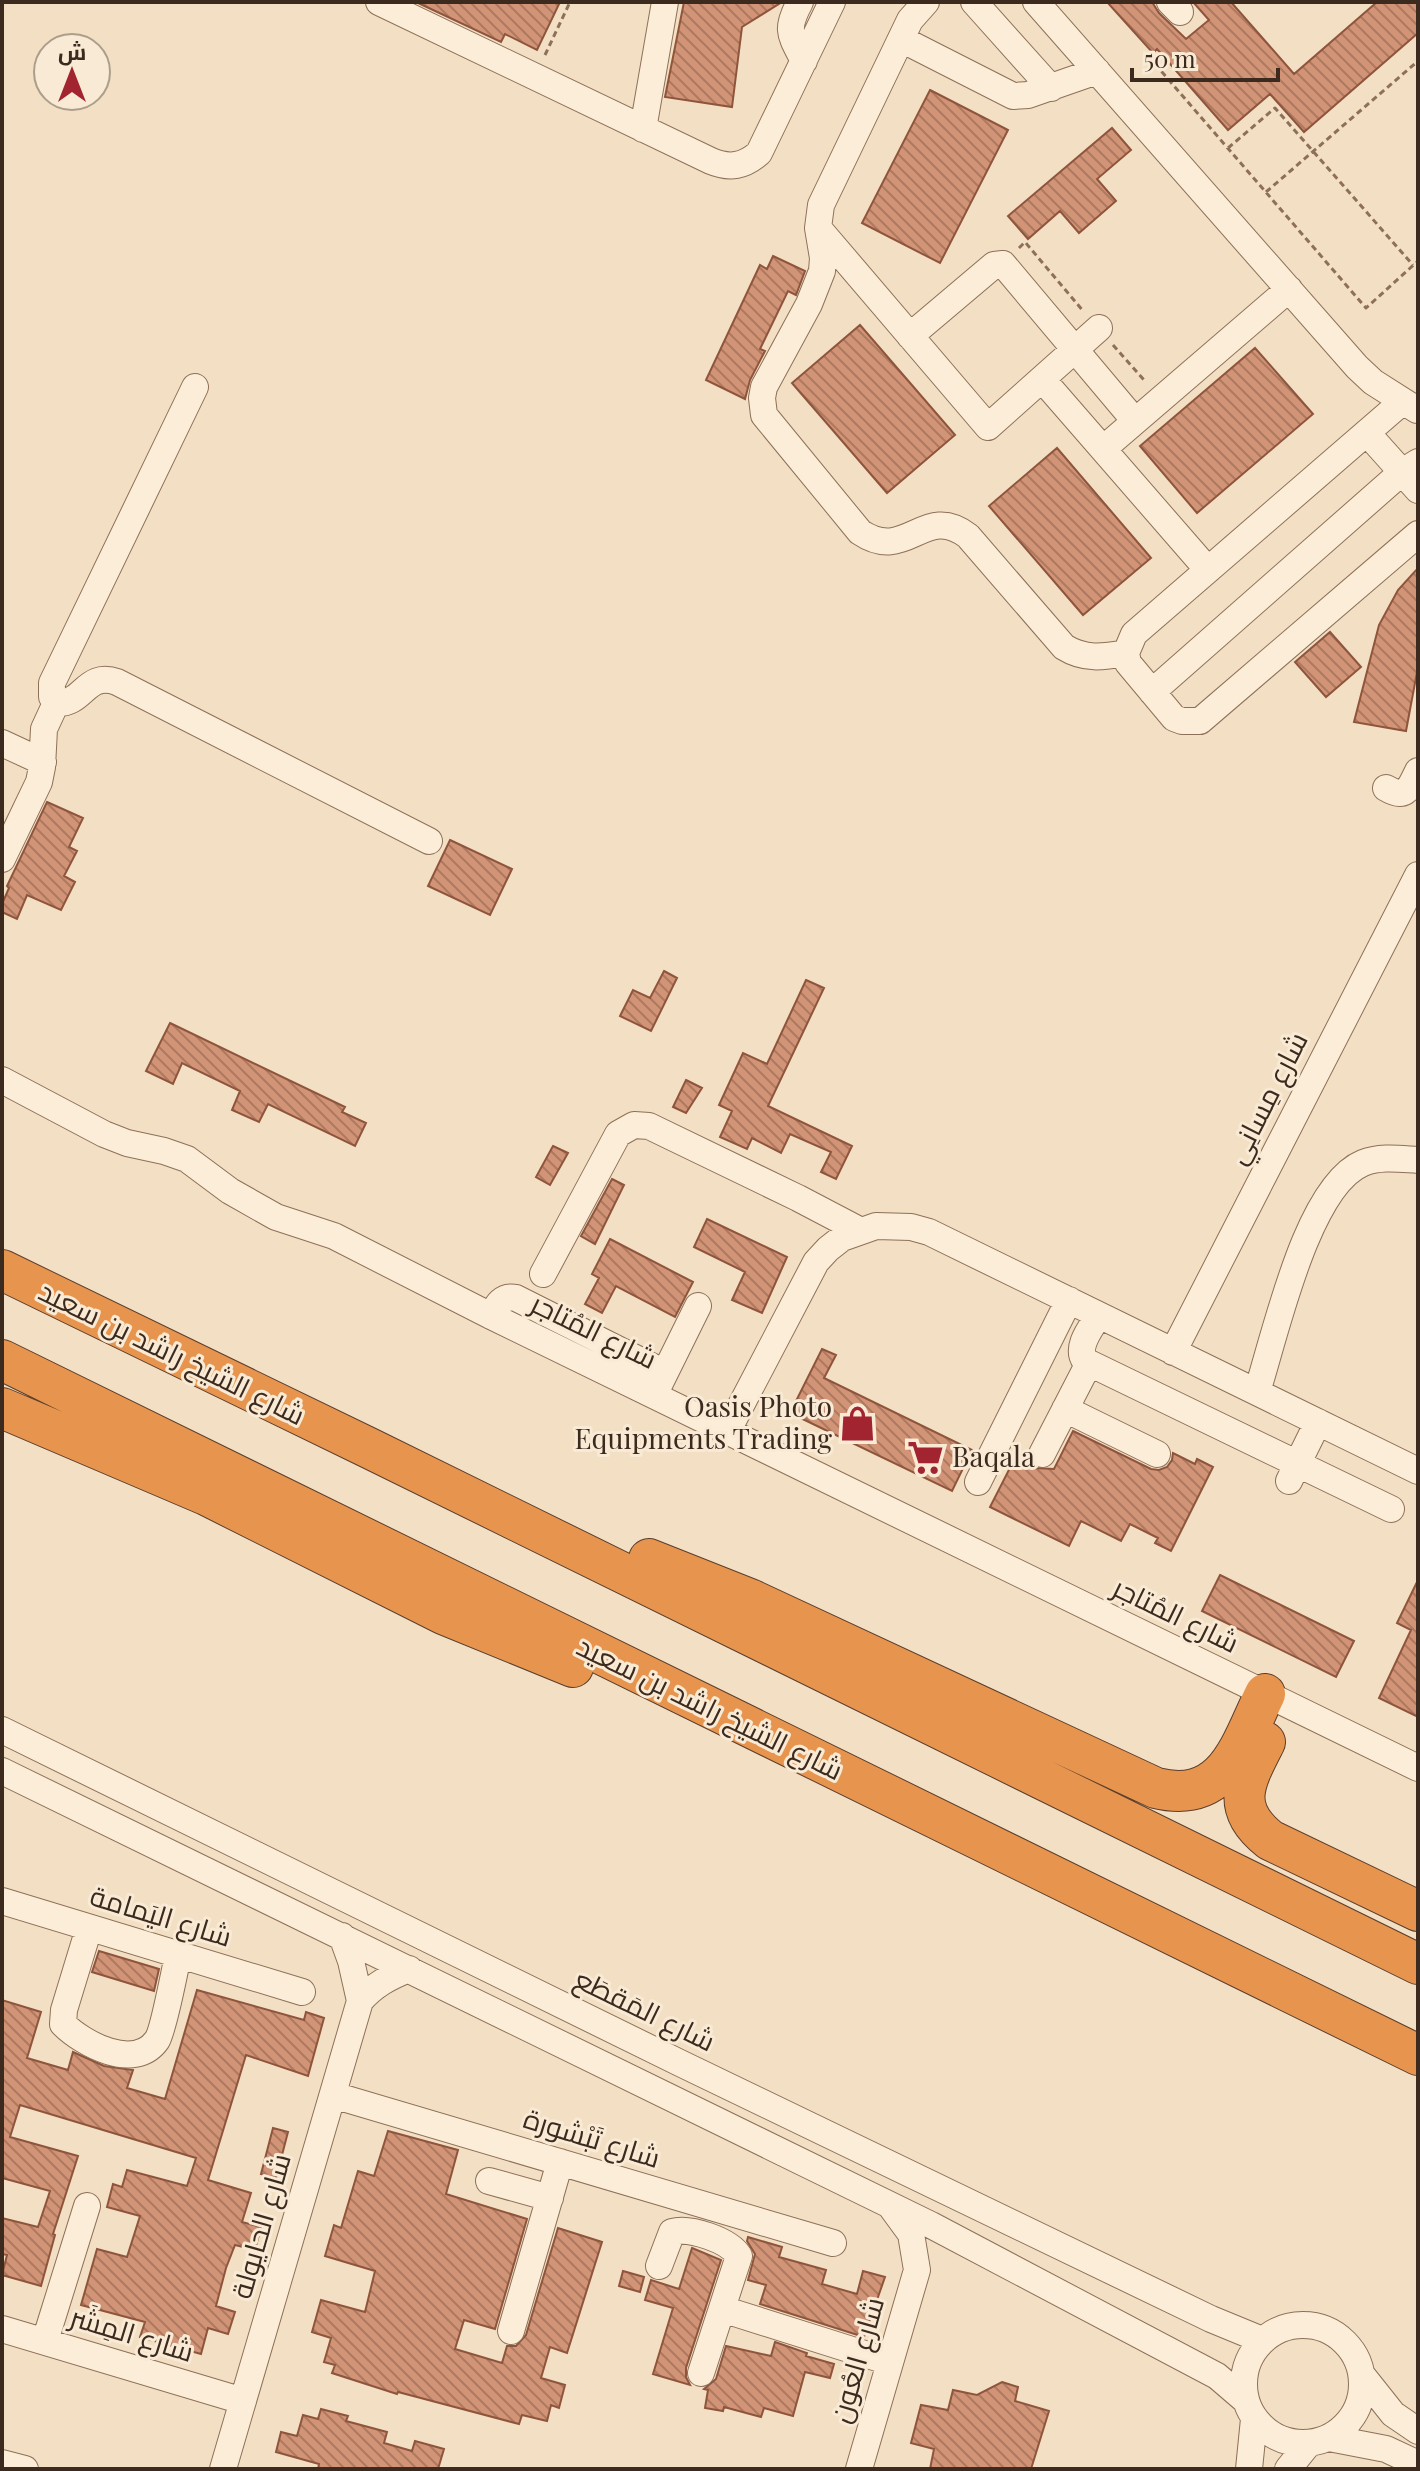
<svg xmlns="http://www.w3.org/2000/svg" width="1420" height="2471" viewBox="0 0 1420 2471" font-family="'Playfair Display',Cairo,serif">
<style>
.building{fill:url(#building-back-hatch);stroke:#8f553c;stroke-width:2}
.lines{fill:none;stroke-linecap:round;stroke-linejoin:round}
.minor-casing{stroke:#8e7058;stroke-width:28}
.highway-casing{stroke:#5b3e2d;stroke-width:42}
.path{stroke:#8e7058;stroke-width:3;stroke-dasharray:6 4;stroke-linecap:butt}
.minor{stroke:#fbedd8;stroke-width:26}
.highway{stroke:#e7954e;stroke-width:40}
.labels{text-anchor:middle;stroke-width:6;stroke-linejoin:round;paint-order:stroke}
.street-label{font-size:28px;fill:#3c2a1e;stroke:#f8ead4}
.poi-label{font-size:28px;fill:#3c2a1e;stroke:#f8ead4;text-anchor:end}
</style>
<defs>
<pattern id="building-back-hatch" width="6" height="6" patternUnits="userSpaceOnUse" patternTransform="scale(2)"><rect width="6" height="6" fill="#d29477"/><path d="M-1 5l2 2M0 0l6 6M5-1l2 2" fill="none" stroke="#ac7961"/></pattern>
</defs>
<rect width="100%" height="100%" fill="#f2dfc4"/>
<path class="building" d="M416,2H560L537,50L505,34L501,42Z
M684,2H782L742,27L732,107L665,97Z
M1107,2H1152L1159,13L1186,39L1209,20L1193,2H1231L1294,74L1377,2H1418V33L1304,132L1270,94L1228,130L1157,49L1153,53Z
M930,90L1008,130L940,263L862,223Z
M1112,128L1131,150L1097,179L1116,201L1079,233L1060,211L1028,239L1008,216Z
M773,256L805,271L796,295L788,291L760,349L765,351L750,380L745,399L706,380L760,265L767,269Z
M860,325L955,435L887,493L792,383Z
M1255,348L1313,414L1197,513L1140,446Z
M1057,448L1151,558L1083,615L989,506Z
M1418,568V667L1406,731L1354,722L1379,625L1398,590Z
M1330,632L1361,667L1326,697L1295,662Z
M47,802L83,818L69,847L77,851L64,876L75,882L61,910L27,895L17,919L2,912V904L9,888L7,886Z
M450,840L512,869L490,915L428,886Z
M664,971L677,978L651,1031L620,1016L633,990L650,998Z
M806,980L824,988L768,1106L852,1146L836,1179L821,1172L831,1152L790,1134L781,1153L752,1138L747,1149L720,1137L732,1111L719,1105L743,1053L767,1064Z
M170,1023L345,1107L342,1112L366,1123L355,1146L268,1104L259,1122L232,1110L240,1091L182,1063L173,1084L146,1071Z
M686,1080L702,1088L686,1113L673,1107Z
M553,1146L568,1153L550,1185L536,1177Z
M612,1179L624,1185L595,1244L581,1236Z
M707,1219L787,1257L762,1313L732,1300L745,1272L694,1247Z
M610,1239L693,1282L675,1317L616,1286L602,1313L585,1304L599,1278L592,1274Z
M822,1349L836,1355L824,1378L972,1450L952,1491L790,1413Z
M1073,1431L1151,1469L1159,1470L1167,1467L1172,1460L1173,1453L1195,1464L1197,1459L1213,1467L1171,1551L1155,1543L1158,1538L1130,1524L1121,1541L1081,1521L1069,1546L990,1507L1018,1452L1026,1456L1029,1463L1035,1468L1054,1469Z
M1220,1575L1354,1641L1336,1677L1202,1611Z
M1418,1580V1717L1379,1698L1411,1630L1397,1623Z
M99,1951L159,1969L154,1991L92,1972Z
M197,1990L304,2020L306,2012L324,2018L308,2076L246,2055L208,2180L251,2193L242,2222L261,2227L255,2250L235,2245L226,2268L216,2306L235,2312L228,2334L208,2328L201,2354L140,2337L145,2322L81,2305L97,2249L127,2257L140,2216L107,2207L113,2184L122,2187L127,2170L187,2186L196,2158L20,2105L10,2137L78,2156L53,2234L55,2235L41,2286L2,2275L7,2255L2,2254V2218L38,2227L50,2191L2,2178V2000L41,2012L27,2058L68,2070L73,2052L104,2066L133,2070L127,2088L165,2099Z
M273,2128L288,2132L276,2178L261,2174Z
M388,2131L458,2150L446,2194L527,2219L495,2329L464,2320L455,2349L502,2363L507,2346H516L526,2335L558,2228L602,2242L567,2353L550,2347L541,2378L565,2385L559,2408L551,2405L547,2421L522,2415L519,2424L398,2392L397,2394L332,2373L335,2365L324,2362L331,2338L312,2332L321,2300L365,2312L375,2271L325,2256L334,2225L341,2228L358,2171L374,2176Z
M748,2237L782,2247L779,2257L826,2270L822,2284L857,2294L863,2271L885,2277L864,2337L760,2304L766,2285L748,2280L755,2254L747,2241Z
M692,2248L721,2260L686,2368V2377L690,2385L653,2374L673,2308L645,2300L651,2280L679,2289Z
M623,2271L644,2277L640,2292L619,2286Z
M775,2342L807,2353L806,2356L834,2364L830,2378L805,2372L793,2416L764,2408L761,2417L724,2407L723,2411L705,2408L708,2390L704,2389L716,2379L726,2346L771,2356Z
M1002,2382L1018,2387L1015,2401L1049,2411L1031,2469H930L934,2449L911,2443L921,2405L948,2410L953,2390L977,2395Z
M321,2409L348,2416L346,2421L387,2432L384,2443L412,2451L415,2441L444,2449L438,2469H318L319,2464L276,2452L281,2432L297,2436L303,2415L318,2419Z"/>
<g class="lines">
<defs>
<path id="minor" d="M379,2L711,161C730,169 744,166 759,153L832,2
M800,2C785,30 790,34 804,61
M926,2L910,20L821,205L818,228L823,258L822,271L809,304L764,387L762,398L764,415L860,532C907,564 924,502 968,536L1064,647C1085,660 1103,657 1126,653
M974,2L1051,88
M1036,2L1357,367L1373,382L1417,410
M1170,2L1180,12
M901,39L1013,96L1028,95L1097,71
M643,129L665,2
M819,229L988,427L1099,328
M910,336L994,265L1003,264L1135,421
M1042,379L1208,570
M1402,402L1134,634L1126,653L1128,663L1174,718L1182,721H1200L1418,534
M1367,433L1418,490
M1103,449L1289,289
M1152,692L1402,472L1418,462
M56,703C84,705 85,671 117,682L429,841
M2,743L43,762
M1386,788C1406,800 1409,789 1418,771
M2,859L39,782L42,767L44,729L56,703L52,697V683L195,387
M2,1080L104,1134L127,1143L164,1151L187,1159L230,1191L276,1217L334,1236L491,1316L1418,1768
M543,1274L618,1134L634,1125L649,1126L798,1198L859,1230
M1099,1315C1091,1328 1075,1347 1085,1361L1391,1509
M491,1316C497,1305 502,1295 516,1298L665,1373
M1173,1352L1418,875
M657,1389L698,1306
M1257,1392C1275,1336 1307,1186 1363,1163C1381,1156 1400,1159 1418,1160
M1065,1409L1157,1454
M727,1432L816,1262L828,1249L842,1238L876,1226L911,1227L929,1232L1418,1471
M1042,1454L1089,1363
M1289,1481L1318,1422
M978,1482L1069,1300
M2,1730L680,2063L1211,2319L1262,2340
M2,1771L931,2225L1217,2376L1245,2400
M2,1901L302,1992
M89,1928L64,2010L63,2024C83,2044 135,2072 157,2040C163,2031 175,1970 178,1955
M342,1936L351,1961L360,2001
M333,2095L833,2243
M489,2181L550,2198
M659,2266L672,2232C690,2227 729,2240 739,2256L701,2373
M722,2309L890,2362
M1244 2384a59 59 0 1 1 118 0a59 59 0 1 1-118 0Z
M2,2329L243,2401
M511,2331L560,2162
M45,2341L87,2206
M1362,2375L1393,2414L1418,2431
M1329,2438L1386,2449L1418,2464
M2,2463L25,2469
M223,2469L360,2001C374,1985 389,1977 409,1969
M859,2469L917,2270L911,2234L892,2208
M1249,2469L1254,2419
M1288,2469L1309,2443"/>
<path id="highway" d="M2,1270L369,1448L1418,1964
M2,1360L1418,2055
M2,1408L206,1495L443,1614L573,1667
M649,1559L750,1599L1156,1788C1226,1805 1240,1745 1265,1694
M1265,1742C1245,1781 1229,1808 1270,1840L1418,1911"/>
</defs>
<use href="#minor" class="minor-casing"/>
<use href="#highway" class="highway-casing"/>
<path class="path" d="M545,55L570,2
M1155,64L1366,308L1418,261
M1228,148L1275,108L1413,265
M1266,192L1418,61
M1019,248L1025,242L1084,312
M1113,345L1145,381"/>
<use href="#minor" class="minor"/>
<use href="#highway" class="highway"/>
</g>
<defs>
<symbol id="shop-bare" viewBox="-9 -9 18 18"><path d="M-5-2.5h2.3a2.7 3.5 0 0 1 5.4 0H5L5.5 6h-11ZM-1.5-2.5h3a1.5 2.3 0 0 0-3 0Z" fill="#a22431" stroke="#f8ead4" stroke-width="2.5" paint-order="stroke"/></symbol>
<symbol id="supermarket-bare" viewBox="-9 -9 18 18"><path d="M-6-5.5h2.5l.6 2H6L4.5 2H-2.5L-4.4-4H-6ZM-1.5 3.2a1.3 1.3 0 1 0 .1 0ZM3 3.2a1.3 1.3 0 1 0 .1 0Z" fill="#a22431" stroke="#f8ead4" stroke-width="2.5" paint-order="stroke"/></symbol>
</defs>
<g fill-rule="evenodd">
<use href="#shop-bare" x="832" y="1398" width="51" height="51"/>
<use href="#supermarket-bare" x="900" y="1432" width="51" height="51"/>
</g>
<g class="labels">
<g class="street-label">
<text transform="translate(1267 1098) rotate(-63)" y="10">شارع مِسانِي</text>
<text transform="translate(594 1331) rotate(26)" y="10">شارع المُتاجر</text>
<text transform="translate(172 1353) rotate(26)" y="10">شارع الشيخ راشد بن سعيد</text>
<text transform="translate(1176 1615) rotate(26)" y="10">شارع المُتاجر</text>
<text transform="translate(710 1708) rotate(26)" y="10">شارع الشيخ راشد بن سعيد</text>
<text transform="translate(161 1916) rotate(17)" y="10">شارع اليَمامة</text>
<text transform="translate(645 2010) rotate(26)" y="10">شارع المَقطَع</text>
<text transform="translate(592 2138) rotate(17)" y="10">شارع تَبْشورة</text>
<text transform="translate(261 2226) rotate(-74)" y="10">شارع الحايولة</text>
<text transform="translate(132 2334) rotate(17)" y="10">شارع المِشَر</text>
<text transform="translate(857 2360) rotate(-74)" y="10">شارع العُون</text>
</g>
<g class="poi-label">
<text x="832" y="1417">Oasis Photo<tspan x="832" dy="32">Equipments Trading</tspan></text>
<text x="952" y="1467" text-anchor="start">Baqala</text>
</g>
</g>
<rect width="1420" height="2471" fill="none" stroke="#3c2a1e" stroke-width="8"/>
<g transform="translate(72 72)"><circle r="38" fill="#f8ead4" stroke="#ad9d8b" stroke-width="2"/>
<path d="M0-6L14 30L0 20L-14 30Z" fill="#a22431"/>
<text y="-12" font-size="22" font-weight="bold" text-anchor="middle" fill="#3c2a1e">ش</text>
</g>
<path d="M1132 68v12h146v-12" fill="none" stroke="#3c2a1e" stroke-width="4"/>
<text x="1144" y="68" font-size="24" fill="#3c2a1e" stroke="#f8ead4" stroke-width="6" paint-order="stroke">50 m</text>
</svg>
